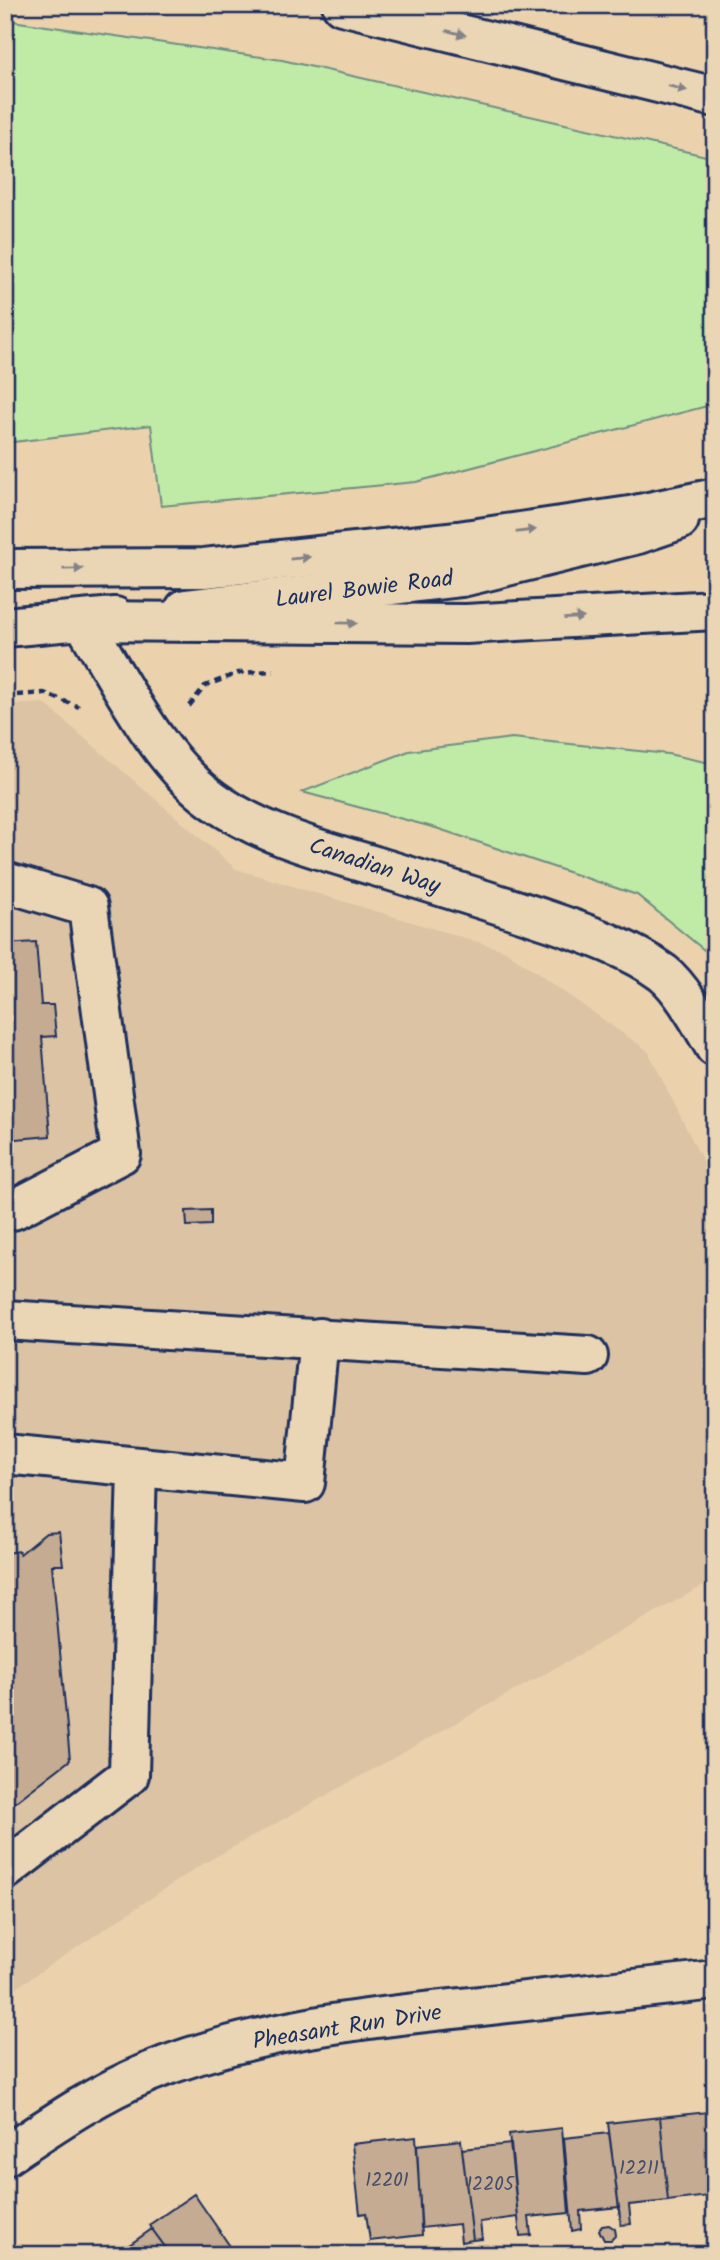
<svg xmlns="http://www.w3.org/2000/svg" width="720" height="2260" viewBox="0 0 720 2260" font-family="Kalam,sans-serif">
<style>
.built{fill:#dbc3a4}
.green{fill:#bfeba7;stroke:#6d8d82;stroke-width:2}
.building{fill:#c4ab91;stroke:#1b2f5e;stroke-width:2}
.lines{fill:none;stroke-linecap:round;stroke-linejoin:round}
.minor-casing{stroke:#1b2f5e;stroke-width:44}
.major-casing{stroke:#1b2f5e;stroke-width:44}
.highway-casing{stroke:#1b2f5e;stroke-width:44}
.path{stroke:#1b2f5e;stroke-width:4.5;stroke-dasharray:7 5;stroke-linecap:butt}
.minor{stroke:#ead6b4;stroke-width:38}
.major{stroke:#ead6b4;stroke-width:38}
.highway{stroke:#ead6b4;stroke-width:38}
.oneway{fill:#828289}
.labels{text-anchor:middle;stroke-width:7;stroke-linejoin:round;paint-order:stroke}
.number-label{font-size:19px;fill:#454e6b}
.street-label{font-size:23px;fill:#1b2f5e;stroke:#ead6b4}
</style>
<rect width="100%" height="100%" fill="#ebd2ad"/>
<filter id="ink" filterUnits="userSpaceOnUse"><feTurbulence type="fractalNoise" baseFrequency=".0143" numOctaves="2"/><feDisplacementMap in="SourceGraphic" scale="14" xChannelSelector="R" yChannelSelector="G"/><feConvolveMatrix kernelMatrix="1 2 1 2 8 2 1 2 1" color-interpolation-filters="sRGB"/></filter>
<g filter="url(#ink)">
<path class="built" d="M44,703L236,869L504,950L648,1051L715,1186V1579L201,1865L5,1995V705Z"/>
<path class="green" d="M5,20L282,60L715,158V404L416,482L161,506L151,425L5,443Z
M512,738L668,754L715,764V959L637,895L436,828L302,792L409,751Z"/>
<path class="building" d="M36,942L41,1005H53L56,1036L42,1037L50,1136L5,1140V944Z
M211,1210V1225L187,1226L186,1211Z
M59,1532L63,1565H52L70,1760L5,1810V1553L19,1551L20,1554L46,1533Z
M707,2105H715V2163L708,2112Z
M708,2112L715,2163V2215L711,2216L708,2196L668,2201L660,2117Z
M660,2117L668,2201L629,2205L631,2224L621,2225L608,2123Z
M562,2128L569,2213L529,2217L531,2235L520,2236L509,2134Z
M609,2133L619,2207L580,2211L581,2229L572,2231L564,2138Z
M416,2137L422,2235L370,2241L366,2213L360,2214L352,2144Z
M461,2140L473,2240L461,2242L459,2224L421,2228L417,2145Z
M511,2144L518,2217L480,2222L482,2239L473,2240L462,2149Z
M194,2194L236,2255H171L149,2225Z
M609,2225L615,2229L616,2235L611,2240H604L599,2230L602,2226Z
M152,2229L171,2255H115Z"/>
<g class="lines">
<defs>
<path id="minor" d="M83,621C118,678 158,761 213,800C260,834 320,850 375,866C434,884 493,902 552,922C590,935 630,949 663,973C682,988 702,1025 715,1047
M5,882L88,907L121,1154L13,1210H5
M5,1320L588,1356
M5,1454L305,1483L319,1338
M5,1870L129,1775L137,1467
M5,2156C50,2126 96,2094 147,2073C249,2031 363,2018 472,2007C553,1998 634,1989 715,1980"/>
<path id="major" d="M185,609L462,577L638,534L679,520
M5,627L115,617"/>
<path id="highway" d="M342,5L715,97
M5,569L204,568L458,541L630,516L715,498
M83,621L466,624L715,610"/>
</defs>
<use href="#minor" class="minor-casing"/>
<use href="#major" class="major-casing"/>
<use href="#highway" class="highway-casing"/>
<path class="path" d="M5,696L44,693L79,707
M189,706L205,686L238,673L274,671"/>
<use href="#minor" class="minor"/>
<use href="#major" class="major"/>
<use href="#highway" class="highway"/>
</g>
<defs><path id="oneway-solid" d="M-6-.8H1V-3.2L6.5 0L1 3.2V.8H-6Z" transform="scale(1.75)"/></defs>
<g class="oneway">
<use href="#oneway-solid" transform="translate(456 33) rotate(14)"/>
<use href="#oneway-solid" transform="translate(677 88) rotate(14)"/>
<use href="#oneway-solid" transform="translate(526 531) rotate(-8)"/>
<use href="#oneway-solid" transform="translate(300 558) rotate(-6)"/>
<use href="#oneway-solid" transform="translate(73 569) rotate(-1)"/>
<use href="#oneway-solid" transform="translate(574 618) rotate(-3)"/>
<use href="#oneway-solid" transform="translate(347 623) rotate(1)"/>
</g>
</g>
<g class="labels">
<g class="number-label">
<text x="639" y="2174">12211</text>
<text x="387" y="2186">12201</text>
<text x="490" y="2190">12205</text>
</g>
<g class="street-label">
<text transform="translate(364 588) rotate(-7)" y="8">Laurel Bowie Road</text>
<text transform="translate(375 865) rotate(18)" y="8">Canadian Way</text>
<text transform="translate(347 2026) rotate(-9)" y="8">Pheasant Run Drive</text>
</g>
</g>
<rect width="720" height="2260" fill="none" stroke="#ead6b4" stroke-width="28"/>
<rect x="14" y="14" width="692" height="2232" fill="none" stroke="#1b2f5e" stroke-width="2.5" filter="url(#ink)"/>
</svg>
